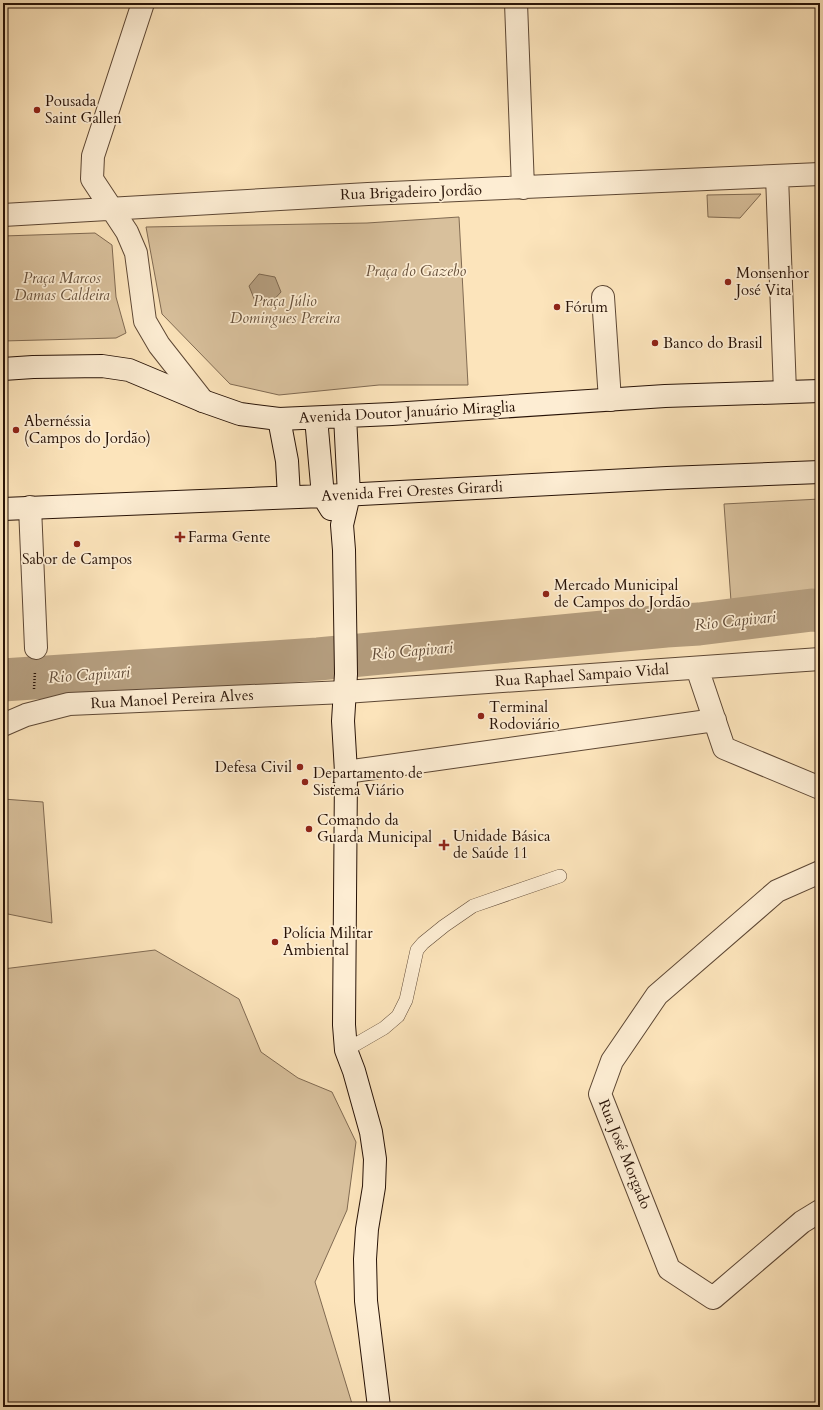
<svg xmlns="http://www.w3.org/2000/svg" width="823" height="1410" viewBox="0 0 823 1410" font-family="Cardo,serif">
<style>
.green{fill:#d8c09c;stroke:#806a52}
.water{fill:#b49d7e;stroke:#7c664e}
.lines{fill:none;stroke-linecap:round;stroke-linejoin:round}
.river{stroke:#b49d7e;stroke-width:43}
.lane-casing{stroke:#5d4734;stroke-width:14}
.street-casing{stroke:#5d4734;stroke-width:24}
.secondary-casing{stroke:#281307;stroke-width:24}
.path{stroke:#281307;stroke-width:2.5;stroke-dasharray:1 2;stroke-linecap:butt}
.lane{stroke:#fdedd3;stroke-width:13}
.street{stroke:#fdedd3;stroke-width:22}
.secondary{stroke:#fdedd3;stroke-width:22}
.poi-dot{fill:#8f2418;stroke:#fdedd3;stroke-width:1.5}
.labels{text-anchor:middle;stroke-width:3.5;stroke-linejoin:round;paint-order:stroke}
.poi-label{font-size:15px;fill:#281307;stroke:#fdedd3;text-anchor:start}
.street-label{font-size:15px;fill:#281307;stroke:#fdedd3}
.park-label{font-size:15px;font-style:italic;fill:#66503b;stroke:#fdedd3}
.water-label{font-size:16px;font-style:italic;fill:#604a37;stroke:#fdedd3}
</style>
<rect width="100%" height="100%" fill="#fce4bb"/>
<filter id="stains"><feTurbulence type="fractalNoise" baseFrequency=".005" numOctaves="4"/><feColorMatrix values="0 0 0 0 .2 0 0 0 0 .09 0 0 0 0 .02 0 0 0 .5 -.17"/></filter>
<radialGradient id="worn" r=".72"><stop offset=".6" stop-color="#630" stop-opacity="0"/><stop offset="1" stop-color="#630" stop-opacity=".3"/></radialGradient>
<path class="green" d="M761,194L740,218L708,217L707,195Z
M459,217L468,385H379L279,395L230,384L162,314L146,227L367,223Z
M95,233L112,245L116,297L126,333L116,338L3,341V236Z
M820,499V596L731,601L724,504Z
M3,799L43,802L52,923L3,913Z
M155,950L239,999L261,1052L298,1078L332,1092L356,1142L347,1210L315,1282L353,1407H3V969Z"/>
<path class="water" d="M259,274L275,277L281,292L270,304L255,301L249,286Z"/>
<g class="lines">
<path class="river" d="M3,680L318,659L666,626L699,624L812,610L820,611"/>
<defs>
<path id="lane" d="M346,1050L384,1028L398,1016L406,1000L417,950L423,943L444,926L473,906L560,876"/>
<path id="street" d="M143,3L93,156L92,179L127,232L136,253L145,321L159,345L203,401
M516,3L523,188
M777,176L785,392
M3,215L368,194L820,174
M603,297L610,400
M30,507L36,648
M697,668L724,748L820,788
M3,725L26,715L69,704L345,692L820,659
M346,772L715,720
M820,872L777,891L657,995L612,1061L600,1094L669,1269L713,1298L802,1222L820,1211"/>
<path id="secondary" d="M3,369L33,367L102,366L129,370L203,401L240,414L279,419L392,414L665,396L820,391
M345,416L349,495L342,525L344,550L346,674L343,721L346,772L344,1025L346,1050L354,1071L371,1132L375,1159L374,1187L367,1229L365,1259L366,1301L379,1407
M316,418L323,496L331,509
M279,419L287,461L289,497
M3,509L323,496L667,478L820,472"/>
</defs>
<use href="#lane" class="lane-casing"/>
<use href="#street" class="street-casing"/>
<use href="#secondary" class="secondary-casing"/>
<path class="path" d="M34,689L35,671"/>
<use href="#lane" class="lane"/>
<use href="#street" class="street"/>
<use href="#secondary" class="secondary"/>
</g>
<g class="poi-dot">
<circle cx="37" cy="110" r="4"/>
<circle cx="728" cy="282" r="4"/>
<circle cx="557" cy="307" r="4"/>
<circle cx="655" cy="343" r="4"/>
<circle cx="16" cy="430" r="4"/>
<path d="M178 531h4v4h4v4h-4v4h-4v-4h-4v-4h4z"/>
<circle cx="77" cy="544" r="4"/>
<circle cx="546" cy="594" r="4"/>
<circle cx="481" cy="716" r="4"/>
<circle cx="300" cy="767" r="4"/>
<circle cx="305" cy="782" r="4"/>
<circle cx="309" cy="829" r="4"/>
<path d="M442 839h4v4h4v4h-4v4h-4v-4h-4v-4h4z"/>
<circle cx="275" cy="942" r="4"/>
</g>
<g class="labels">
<g class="poi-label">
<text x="45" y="106">Pousada<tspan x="45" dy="17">Saint Gallen</tspan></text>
<text x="736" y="278">Monsenhor<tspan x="736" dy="17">José Vita</tspan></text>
<text x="565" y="312">Fórum</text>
<text x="663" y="348">Banco do Brasil</text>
<text x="24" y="426">Abernéssia<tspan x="24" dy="17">(Campos do Jordão)</tspan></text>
<text x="188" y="542">Farma Gente</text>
<text x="77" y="564" text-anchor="middle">Sabor de Campos</text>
<text x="554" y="590">Mercado Municipal<tspan x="554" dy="17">de Campos do Jordão</tspan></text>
<text x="489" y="712">Terminal<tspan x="489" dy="17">Rodoviário</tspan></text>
<text x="292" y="772" text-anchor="end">Defesa Civil</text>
<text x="313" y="778">Departamento de<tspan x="313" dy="17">Sistema Viário</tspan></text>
<text x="317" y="825">Comando da<tspan x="317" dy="17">Guarda Municipal</tspan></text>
<text x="453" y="841">Unidade Básica<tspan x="453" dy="17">de Saúde 11</tspan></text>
<text x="283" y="938">Polícia Militar<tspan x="283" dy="17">Ambiental</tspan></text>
</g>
<g class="street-label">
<text transform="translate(411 192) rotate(-2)" y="5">Rua Brigadeiro Jordão</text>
<text transform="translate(407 412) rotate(-3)" y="5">Avenida Doutor Januário Miraglia</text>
<text transform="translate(412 491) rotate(-3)" y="5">Avenida Frei Orestes Girardi</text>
<text transform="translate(582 675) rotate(-4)" y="5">Rua Raphael Sampaio Vidal</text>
<text transform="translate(172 699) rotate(-3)" y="5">Rua Manoel Pereira Alves</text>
<text transform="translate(625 1154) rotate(68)" y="5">Rua José Morgado</text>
</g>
<g class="park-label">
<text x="416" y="276">Praça do Gazebo</text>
<text x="62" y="283">Praça Marcos<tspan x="62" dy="17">Damas Caldeira</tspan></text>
<text x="285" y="306">Praça Júlio<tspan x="285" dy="17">Domingues Pereira</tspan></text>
</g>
<g class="water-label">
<text transform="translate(735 620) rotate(-6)" y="6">Rio Capivari</text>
<text transform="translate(412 650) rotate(-5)" y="6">Rio Capivari</text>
<text transform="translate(89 674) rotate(-4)" y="6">Rio Capivari</text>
</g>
</g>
<rect width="823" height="1410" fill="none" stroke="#fce4bb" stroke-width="16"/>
<rect x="4" y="4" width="815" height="1402" fill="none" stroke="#281307" stroke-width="2"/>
<rect x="8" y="8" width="807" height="1394" fill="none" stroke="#281307"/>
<rect width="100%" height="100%" filter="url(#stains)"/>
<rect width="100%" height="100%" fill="url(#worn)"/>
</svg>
